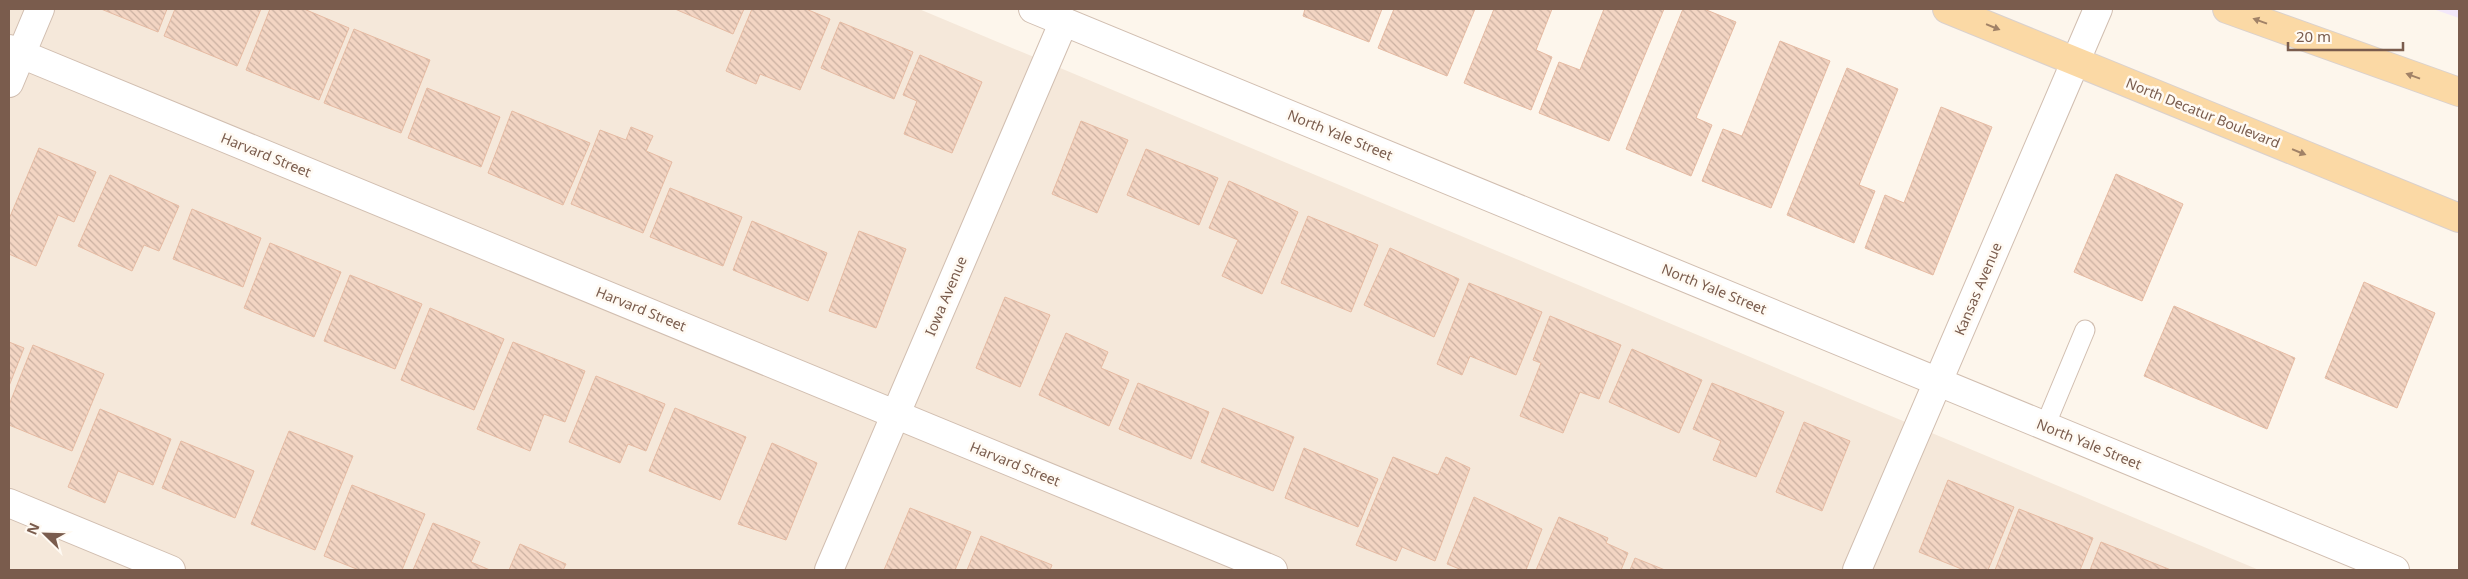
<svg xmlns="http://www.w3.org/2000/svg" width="2468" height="579" viewBox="0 0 2468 579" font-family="'Noto Sans',sans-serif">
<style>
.residential{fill:#f5e8da}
.education{fill:#f3e8fa}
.building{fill:url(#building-back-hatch);stroke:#e6bba3}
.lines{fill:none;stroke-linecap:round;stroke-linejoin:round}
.service-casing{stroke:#d1beb0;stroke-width:21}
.minor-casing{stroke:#d1beb0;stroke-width:30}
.primary-casing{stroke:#dad1cd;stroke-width:30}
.service{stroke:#fff;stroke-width:19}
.minor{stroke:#fff;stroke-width:28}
.primary{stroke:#fbd9a5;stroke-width:28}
.oneway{fill:#a18267}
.labels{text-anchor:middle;stroke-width:5;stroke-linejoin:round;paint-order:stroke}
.street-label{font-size:14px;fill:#7a5c4d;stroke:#fffaf3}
</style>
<defs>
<pattern id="building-back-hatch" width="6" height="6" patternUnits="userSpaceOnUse" patternTransform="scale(1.25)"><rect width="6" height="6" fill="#f3d5c3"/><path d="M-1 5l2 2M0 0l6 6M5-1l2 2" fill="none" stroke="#cab0a1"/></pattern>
</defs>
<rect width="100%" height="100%" fill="#fdf6ec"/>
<path class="residential" d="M9,9H919L2259,570H9Z"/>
<path class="education" d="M2433,9H2459V18Z"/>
<path class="building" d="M101,9H167L158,32Z
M175,9H261L237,66L164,36Z
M270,9H304L349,28L319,100L246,70Z
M675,9H744L733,34Z
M752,9H806L830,19L800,90L760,74L756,84L726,71Z
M1305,9H1382L1369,42L1303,16Z
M1394,9H1475L1447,76L1378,48Z
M1494,9H1552L1536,50L1552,57L1531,110L1464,83Z
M1604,9H1664L1609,141L1539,113L1559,62L1580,70Z
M1683,9H1704L1736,22L1696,118L1712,125L1691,176L1626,149Z
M840,22L913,52L894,99L821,68Z
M354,29L430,60L401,133L324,103Z
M1780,41L1830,61L1771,208L1702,181L1723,129L1742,136Z
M920,55L982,82L952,153L904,134L917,101L903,95Z
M1847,68L1898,89L1859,185L1875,191L1854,243L1787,215Z
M427,88L500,117L481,167L408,138Z
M1941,107L1992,127L1933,275L1865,248L1885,195L1904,203Z
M512,111L590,143L563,205L488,173Z
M1081,121L1128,140L1097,213L1052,194Z
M631,127L653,136L646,151L672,162L643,233L571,204L600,130L626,140Z
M39,148L96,172L74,222L58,215L36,266L9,254V219Z
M1146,149L1218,178L1199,225L1127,195Z
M2116,174L2183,204L2142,301L2074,272Z
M110,175L179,206L159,251L144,245L132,271L78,246Z
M1229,181L1298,212L1262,294L1222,276L1238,240L1209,228Z
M670,188L742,217L723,266L650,237Z
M192,209L261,238L243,287L173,259Z
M1308,216L1378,245L1351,312L1281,283Z
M752,221L827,253L808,301L733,270Z
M859,231L906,249L876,328L829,311Z
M270,243L341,272L314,337L244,308Z
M1390,248L1459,279L1434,337L1364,305Z
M350,275L422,304L395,369L324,341Z
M2364,282L2435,313L2397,408L2325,378Z
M1469,283L1542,312L1516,375L1470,356L1462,375L1437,364Z
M1005,297L1050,315L1020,387L976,368Z
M2174,306L2295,358L2267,429L2144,376Z
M430,308L504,339L474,410L401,380Z
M1550,316L1621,345L1599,399L1580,392L1563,433L1520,416L1541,363L1533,360Z
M1066,333L1108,352L1101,368L1129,380L1109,426L1039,395Z
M9,342L24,348L9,386Z
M513,342L585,371L565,422L544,414L530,451L477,429Z
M33,345L104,374L72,451L9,425V405Z
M1632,349L1702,380L1679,433L1609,402Z
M596,376L665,404L646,451L628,444L620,463L569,442Z
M1138,383L1209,412L1191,459L1119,429Z
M1712,383L1784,412L1756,477L1713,460L1721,441L1693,429Z
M675,408L746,437L720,500L649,471Z
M1223,408L1294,437L1273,491L1201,462Z
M100,409L171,439L153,485L118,471L105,503L68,487Z
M1804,422L1850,441L1822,511L1776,492Z
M289,431L353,456L315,550L251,524Z
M181,441L254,471L235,518L162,488Z
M772,443L817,463L786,540L738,524Z
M1304,448L1378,479L1358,527L1285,498Z
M1393,457L1438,475L1446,457L1470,468L1435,561L1402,547L1396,561L1356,545Z
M1948,480L2014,507L1988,570H1964L1919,552Z
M352,485L425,514L402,570H359L324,556Z
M1474,497L1542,529L1526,570H1462L1447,564Z
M910,508L971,532L955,570H884Z
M2019,509L2093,538L2080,570H1995Z
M1559,517L1608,538L1606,543L1628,553L1621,570H1536Z
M433,523L480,542L471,562L490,570H413Z
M981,536L1052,565L1050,570H967Z
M2101,542L2171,570H2090Z
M520,544L566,564L563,570H509Z
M1635,558L1665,570H1630Z"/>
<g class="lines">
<defs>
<path id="service" d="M2045,426L2085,330"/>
<path id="minor" d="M1033,9L2395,570
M9,49L1273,570
M9,83L40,9
M9,503L171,570
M829,570L1064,21
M1857,570L2098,9"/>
<path id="primary" d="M1947,9L2459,218
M2227,9L2459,92"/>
</defs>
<use href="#service" class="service-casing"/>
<use href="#minor" class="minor-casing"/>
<use href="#primary" class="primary-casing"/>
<use href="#service" class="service"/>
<use href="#minor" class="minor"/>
<use href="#primary" class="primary"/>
</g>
<defs><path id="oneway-solid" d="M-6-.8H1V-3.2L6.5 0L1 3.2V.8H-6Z" transform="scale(1.25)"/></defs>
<g class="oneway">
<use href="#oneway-solid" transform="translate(2260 21) rotate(-160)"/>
<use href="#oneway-solid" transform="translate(1993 27) rotate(22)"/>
<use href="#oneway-solid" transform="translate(2413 76) rotate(-160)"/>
<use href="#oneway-solid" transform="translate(2299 152) rotate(22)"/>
</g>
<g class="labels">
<g class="street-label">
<text transform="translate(2203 113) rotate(22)" y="5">North Decatur Boulevard</text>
<text transform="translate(1340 135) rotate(22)" y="5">North Yale Street</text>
<text transform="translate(266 155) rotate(22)" y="5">Harvard Street</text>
<text transform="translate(1714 289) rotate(22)" y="5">North Yale Street</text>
<text transform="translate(1978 289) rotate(-67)" y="5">Kansas Avenue</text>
<text transform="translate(946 296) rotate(-67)" y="5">Iowa Avenue</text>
<text transform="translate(641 309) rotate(22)" y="5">Harvard Street</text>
<text transform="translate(2089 444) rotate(22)" y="5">North Yale Street</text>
<text transform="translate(1015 464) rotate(22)" y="5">Harvard Street</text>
</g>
</g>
<rect width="2468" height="579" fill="none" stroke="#7a5c4d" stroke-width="20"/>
<g transform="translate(45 534) rotate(293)" stroke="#fffaf3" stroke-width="4" paint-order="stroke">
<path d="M0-4L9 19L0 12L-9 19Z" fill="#7a5c4d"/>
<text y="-8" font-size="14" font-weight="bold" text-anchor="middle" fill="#7a5c4d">N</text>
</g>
<path d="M2288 42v8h115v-8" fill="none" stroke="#7a5c4d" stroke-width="2.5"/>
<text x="2296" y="42" font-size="15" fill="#7a5c4d" stroke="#fffaf3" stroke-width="4" paint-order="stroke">20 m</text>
</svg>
